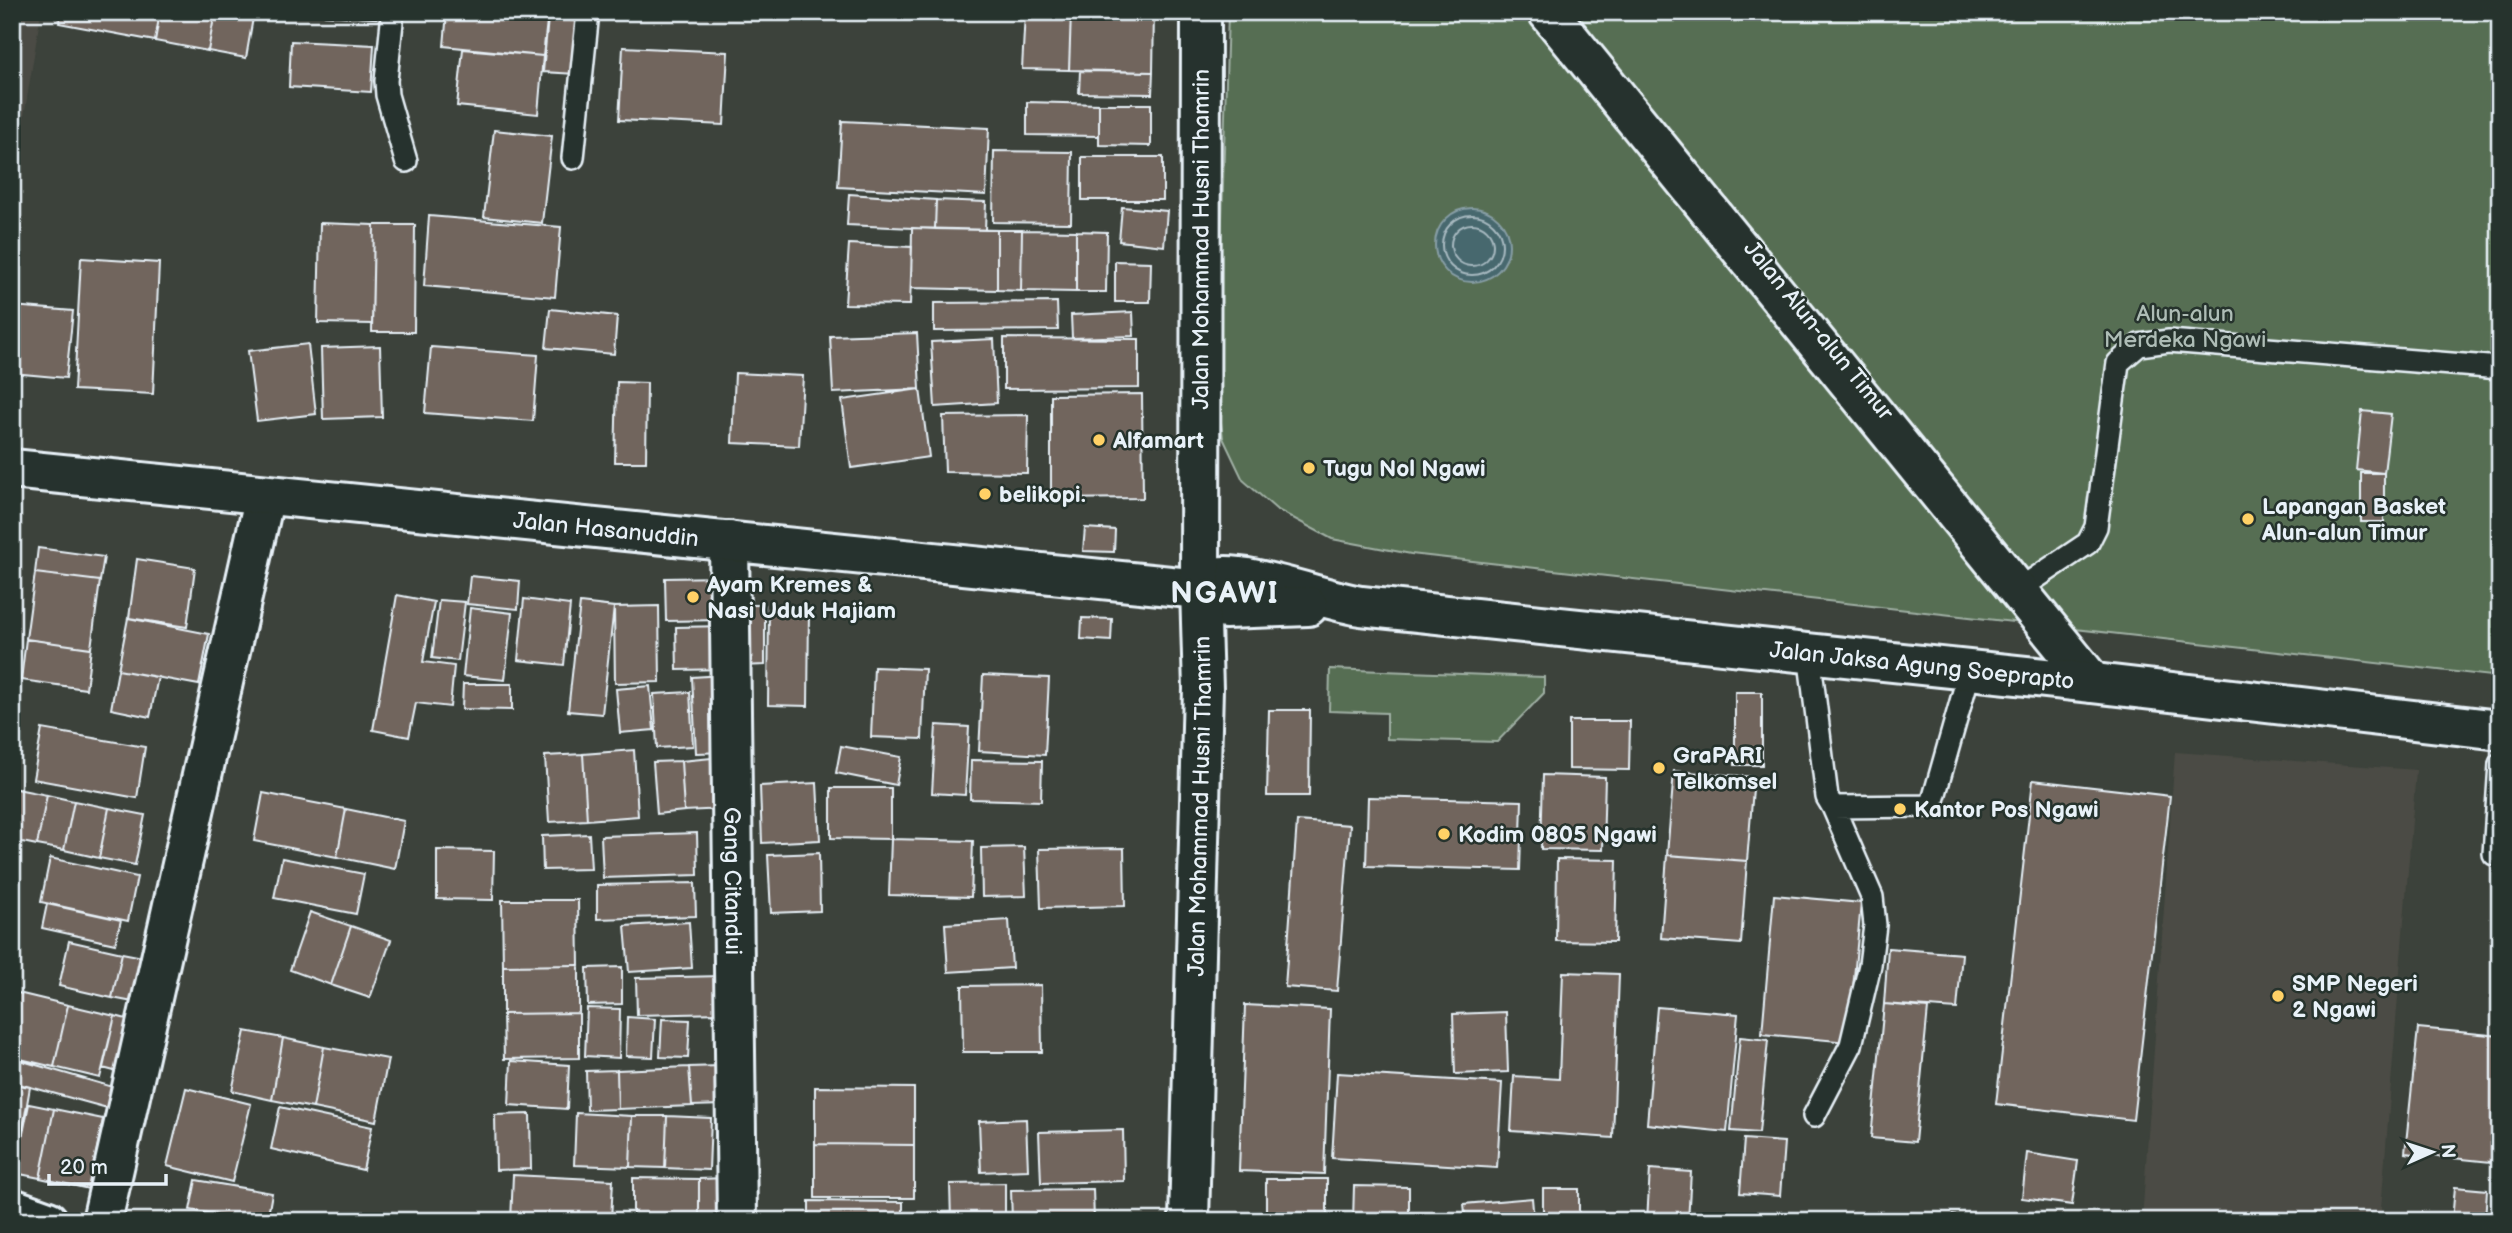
<svg xmlns="http://www.w3.org/2000/svg" width="2512" height="1233" viewBox="0 0 2512 1233" font-family="'Balsamiq Sans',sans-serif">
<style>
.built{fill:#4c4c45}
.green{fill:#576e52;stroke:#a0b0a5;stroke-width:2}
.water{fill:#47676e;stroke:#879ea5;stroke-width:2}
.lines{fill:none;stroke-linecap:round;stroke-linejoin:round}
.shore{stroke:#a8bac1;stroke-width:2}
.building{fill:#71655d;stroke:#e8f1f8;stroke-width:2}
.lane-casing{stroke:#e8f1f8;stroke-width:26}
.street-casing{stroke:#e8f1f8;stroke-width:44}
.secondary-casing{stroke:#e8f1f8;stroke-width:44}
.lane{stroke:#26332d;stroke-width:21}
.street{stroke:#26332d;stroke-width:38}
.secondary{stroke:#26332d;stroke-width:38}
.poi-dot{fill:#ffd166;stroke:#26332d;stroke-width:2.5}
.labels{text-anchor:middle;stroke-width:5;stroke-linejoin:round;paint-order:stroke}
.street-label{font-size:23px;fill:#e8f1f8;stroke:#26332d}
.park-label{font-size:23px;fill:#aebdb6;stroke:#26332d}
.poi-label{font-size:23px;font-weight:bold;fill:#e8f1f8;stroke:#26332d;text-anchor:start}
.district-label{font-size:30px;font-weight:bold;letter-spacing:2px;fill:#e8f1f8;stroke:#26332d}
</style>
<rect width="100%" height="100%" fill="#3c423b"/>
<filter id="ink" filterUnits="userSpaceOnUse"><feTurbulence type="fractalNoise" baseFrequency=".0143" numOctaves="2"/><feDisplacementMap in="SourceGraphic" scale="14" xChannelSelector="R" yChannelSelector="G"/><feConvolveMatrix kernelMatrix="1 2 1 2 8 2 1 2 1" color-interpolation-filters="sRGB"/></filter>
<g filter="url(#ink)">
<path class="built" d="M12,12H41L12,190Z
M2175,752L2416,770L2380,1221H2142Z"/>
<path class="green" d="M1228,12H2500V677L1411,554L1332,539L1276,509L1243,480L1223,438L1217,391Z
M1330,669L1544,677V693L1497,742L1387,739V713L1329,711Z"/>
<path class="water" d="M1435 245a37 37 0 1 1 74 0a37 37 0 1 1-74 0Z"/>
<g class="lines">
<path class="shore" d="M1442 245a30 30 0 1 1 60 0a30 30 0 1 1-60 0Z
M1451 245a21 21 0 1 1 42 0a21 21 0 1 1-42 0Z"/>
</g>
<path class="building" d="M61,12H160L155,41L59,23Z
M160,12H215L208,51L155,41Z
M215,12H254L246,58L208,51Z
M326,12H389L388,19L325,15Z
M447,12H548L543,56L444,46Z
M1025,12H1071L1069,70L1022,69Z
M1071,12H1154L1153,72L1069,70Z
M548,18L581,21L576,74L543,72Z
M291,41L374,45L371,92L289,87Z
M623,47L728,52L724,125L619,120Z
M463,49L543,56L538,114L457,106Z
M1080,71L1153,72L1152,94L1079,93Z
M1027,102L1099,104V136L1027,135Z
M1099,104H1151V146L1099,145Z
M842,121L989,128L986,195L838,187Z
M494,130L552,136L542,223L484,217Z
M994,151L1072,152L1071,223L993,222Z
M1082,157H1163V200H1082Z
M849,194L936,200L935,229L847,225Z
M936,200L986,202L985,230L935,229Z
M1122,207L1167,211L1164,246L1119,241Z
M429,216L561,227L555,297L424,286Z
M320,223L374,225L372,324L318,323Z
M374,225H415L414,332H372Z
M912,228L997,230V290L911,288Z
M997,230H1022L1021,291L997,290Z
M1022,230L1076,231V292L1021,291Z
M1076,231L1107,232L1106,292H1076Z
M849,244L912,247L910,305L845,304Z
M81,258L159,263L153,394L74,390Z
M1115,261L1151,262L1150,302H1115Z
M1057,302L1058,330L934,331V303Z
M12,306L73,311L66,378L12,373Z
M550,309L617,316L614,354L546,348Z
M1133,312L1134,336L1072,338L1071,315Z
M917,333L920,389L833,393L830,336Z
M1004,338L1139,339V388L1004,389Z
M994,339L997,403L935,407L931,342Z
M308,344L316,414L257,421L248,351Z
M380,346L382,417L323,419L321,348Z
M431,347L538,355L533,421L425,413Z
M735,373L803,376L799,446L732,443Z
M617,382L647,383L646,462H615Z
M920,389L929,457L851,468L842,400Z
M1142,394L1143,498L1051,499V395Z
M2362,411L2391,414L2384,473L2356,470Z
M1028,415L1027,473L945,472L943,416Z
M2361,473H2384V522H2361Z
M1085,528L1115,530L1114,552L1083,551Z
M38,548L104,557L100,581L35,573Z
M12,551L19,552L12,588Z
M137,559L195,568L187,627L129,618Z
M35,573L100,581L91,648L26,639Z
M470,576L520,581L518,609L467,604Z
M721,577V620L666,621L665,578Z
M397,595L434,602L423,662L454,666L450,707L416,703L409,737L373,730Z
M524,599L570,605L564,665L518,660Z
M439,600L465,602L458,661L432,658Z
M580,603L614,607L602,714L568,711Z
M742,605H765V665L742,666Z
M659,606L660,682L615,683L614,607Z
M470,608L512,613L505,680L463,676Z
M769,608L809,609L808,706L768,705Z
M128,618L209,634L199,685L118,670Z
M1082,618L1112,619L1111,641L1081,639Z
M726,626L727,669L677,670L676,627Z
M26,639L91,648L86,689L21,680Z
M874,667L925,669L922,739L871,737Z
M118,670L158,677L150,717L111,709Z
M723,675L728,752L696,753L692,677Z
M983,675L1049,678L1045,755L979,751Z
M463,684H512V710L462,709Z
M650,686L654,730L620,733L616,689Z
M690,692L693,746L657,748L654,694Z
M1735,692H1762V765H1735Z
M1269,710H1310L1309,796H1267Z
M1569,721H1630L1629,770L1569,769Z
M936,725L969,727L965,795L932,793Z
M42,729L145,747L137,798L33,779Z
M841,746L901,757L896,785L836,773Z
M634,750L638,816L587,820L583,754Z
M583,754L587,820L549,822L545,756Z
M722,757L725,809L684,811L681,761Z
M971,760L1042,761L1041,801L970,799Z
M681,761L684,811L657,814L653,762Z
M1674,771L1754,777L1747,861L1667,855Z
M1543,775L1605,777L1603,850L1541,849Z
M2033,780L2170,796L2133,1120L1996,1104Z
M817,783L820,840L762,843L760,786Z
M12,788L47,795L37,845L12,840Z
M831,788H891V839L831,838Z
M263,793L346,809L337,857L254,841Z
M47,795L74,801L64,850L37,845Z
M1368,797L1522,801L1520,870L1366,866Z
M74,801L109,808L99,858L64,850Z
M109,808L145,815L135,865L99,858Z
M346,809L404,821L395,869L337,857Z
M1297,821L1350,825L1337,991L1285,987Z
M697,833L698,875L603,878L601,836Z
M589,834L591,869L543,870L542,836Z
M891,839L973,841L971,897L889,895Z
M1024,847L1026,896L982,897L981,848Z
M1124,848L1125,906L1041,908L1039,849Z
M437,850L494,851L493,900L437,899Z
M819,853L820,911L771,913L768,855Z
M1667,855L1747,861L1741,944L1661,938Z
M50,858L137,877L128,921L41,902Z
M282,858L364,874L356,914L274,898Z
M1557,859L1617,860L1615,942L1556,941Z
M695,883L696,916L597,919V885Z
M1774,895L1861,903L1848,1042L1762,1034Z
M502,900H578L579,965L503,966Z
M47,904L121,920L115,944L42,928Z
M310,912L351,926L331,985L290,970Z
M1009,920L1012,968L948,972L945,924Z
M689,922L692,968L629,972L625,926Z
M351,926L391,940L370,998L331,985Z
M69,941L122,953L112,998L59,986Z
M1888,948L1962,954L1957,1009L1884,1004Z
M122,953L143,957L133,1002L112,998Z
M579,965V1013L503,1014V966Z
M622,967V1004L588,1005L587,968Z
M1563,972L1619,974L1613,1138L1511,1131L1514,1076L1559,1079Z
M722,976V1013L637,1015L636,978Z
M1041,985L1042,1052H963L962,986Z
M14,992L68,1005L54,1067L12,1057Z
M1884,1004L1928,1008L1915,1142L1871,1138Z
M68,1005L115,1016L100,1078L54,1067Z
M1245,1005L1330,1009L1324,1174L1239,1171Z
M1657,1007L1738,1014L1727,1132L1647,1124Z
M587,1008L620,1009L619,1058L585,1056Z
M1506,1012L1508,1072L1455,1074L1453,1014Z
M579,1013V1058L504,1059L503,1014Z
M115,1016L142,1023L129,1075L103,1068Z
M627,1017L655,1019L653,1057L626,1056Z
M662,1019L690,1020L688,1058L660,1057Z
M2418,1028L2500,1036V1163L2405,1153Z
M245,1031L283,1038L272,1100L232,1091Z
M1740,1037L1768,1040L1759,1133L1731,1131Z
M283,1038L324,1047L313,1108L272,1100Z
M324,1047L388,1059L376,1121L313,1108Z
M12,1058L116,1088L111,1109L12,1082Z
M511,1061L569,1065L567,1109L509,1105Z
M720,1066L722,1105L692,1106L689,1067Z
M689,1067L692,1106L618,1109L617,1070Z
M617,1070L618,1109L587,1110L586,1071Z
M1337,1073L1502,1083L1497,1168L1332,1158Z
M12,1084L30,1087L15,1173H12Z
M815,1087L914,1088V1145L815,1144Z
M186,1088L251,1104L232,1182L167,1166Z
M29,1104L54,1109L40,1178L15,1173Z
M280,1107L372,1127L363,1170L271,1149Z
M54,1109L103,1119L89,1189L40,1178Z
M576,1113L632,1116L630,1167L574,1165Z
M530,1114L531,1169L496,1170L495,1115Z
M632,1116H667L665,1168L630,1167Z
M667,1116L711,1118L709,1170L665,1168Z
M1026,1119L1028,1170L981,1172L979,1121Z
M1123,1130L1124,1181L1041,1183L1039,1132Z
M1744,1139L1784,1142L1780,1196L1740,1193Z
M815,1144L914,1145V1198H815Z
M2027,1153L2078,1161L2072,1205L2022,1198Z
M1650,1169L1691,1172L1688,1221H1647Z
M513,1175L613,1180L611,1221H511Z
M2497,1175L2500,1176V1221H2493Z
M633,1178L699,1179V1221H633Z
M726,1178L727,1221H699V1179Z
M1266,1179H1327V1221H1266Z
M196,1180L272,1193L267,1221H253L190,1210Z
M1005,1183V1221H951L950,1184Z
M1354,1186L1409,1187V1221H1353Z
M2455,1187L2487,1190L2485,1221H2452Z
M1093,1189L1094,1221H1012L1011,1190Z
M1543,1189H1579V1221H1543Z
M1532,1198L1534,1221H1466L1464,1204Z
M809,1201L903,1202V1221H809Z
M1952,1215L1998,1221H1952Z"/>
<g class="lines">
<defs>
<path id="lane" d="M393,12L386,81L387,95L406,161
M573,158L588,12
M2018,590L2088,543L2096,527L2118,363L2139,345L2169,341L2500,368
M1809,653L1827,797L1833,807L1928,806L1932,804L1970,670
M2500,764L2494,854L2500,855
M1814,1116L1851,1045L1870,965L1875,925L1872,897L1833,807"/>
<g id="street">
<path id="s1" d="M729,541L737,1221"/>
<path d="M12,1208L48,1221"/>
<path d="M102,1221L265,495"/>
</g>
<g id="secondary">
<path d="M1548,12L2093,683"/>
<path id="s2" d="M12,469L1200,589"/>
<path id="s3" d="M1200,589C1204,586 1208,580 1213,578C1236,567 1330,602 1361,606L2093,683L2500,730"/>
<path d="M1200,589L1211,605L1225,609L1308,606"/>
<path id="s4" d="M1189,1221L1203,689L1200,589L1201,12"/>
</g>
</defs>
<use href="#lane" class="lane-casing"/>
<use href="#street" class="street-casing"/>
<use href="#secondary" class="secondary-casing"/>
<use href="#lane" class="lane"/>
<use href="#street" class="street"/>
<use href="#secondary" class="secondary"/>
</g>
</g>
<g class="poi-dot">
<circle cx="1099" cy="440" r="7"/>
<circle cx="1309" cy="468" r="7"/>
<circle cx="985" cy="494" r="7"/>
<circle cx="2248" cy="519" r="7"/>
<circle cx="693" cy="597" r="7"/>
<circle cx="1659" cy="768" r="7"/>
<circle cx="1900" cy="809" r="7"/>
<circle cx="1444" cy="834" r="7"/>
<circle cx="2278" cy="996" r="7"/>
</g>
<g class="labels">
<g class="street-label">
<text dy="8" stroke="none"><textPath href="#s4" startOffset="982">Jalan Mohammad Husni Thamrin</textPath></text>
<text transform="translate(1819 330) rotate(51)" y="8">Jalan Alun-alun Timur</text>
<text dy="8" stroke="none"><textPath href="#s2" startOffset="597">Jalan Hasanuddin</textPath></text>
<text dy="8" stroke="none"><textPath href="#s3" startOffset="733">Jalan Jaksa Agung Soeprapto</textPath></text>
<text dy="8" stroke="none"><textPath href="#s4" startOffset="415">Jalan Mohammad Husni Thamrin</textPath></text>
<text dy="8" stroke="none"><textPath href="#s1" startOffset="340">Gang Citandui</textPath></text>
</g>
<g class="park-label">
<text x="2185" y="321">Alun-alun<tspan x="2185" dy="26">Merdeka Ngawi</tspan></text>
</g>
<g class="poi-label">
<text x="1113" y="448">Alfamart</text>
<text x="1323" y="476">Tugu Nol Ngawi</text>
<text x="999" y="502">belikopi.</text>
<text x="2262" y="514">Lapangan Basket<tspan x="2262" dy="26">Alun-alun Timur</tspan></text>
<text x="707" y="592">Ayam Kremes &amp;<tspan x="707" dy="26">Nasi Uduk Hajiam</tspan></text>
<text x="1673" y="763">GraPARI<tspan x="1673" dy="26">Telkomsel</tspan></text>
<text x="1914" y="817">Kantor Pos Ngawi</text>
<text x="1458" y="842">Kodim 0805 Ngawi</text>
<text x="2292" y="991">SMP Negeri<tspan x="2292" dy="26">2 Ngawi</tspan></text>
</g>
<g class="district-label">
<text x="1225" y="603">NGAWI</text>
</g>
</g>
<rect width="2512" height="1233" fill="none" stroke="#26332d" stroke-width="42"/>
<rect x="21" y="21" width="2470" height="1191" fill="none" stroke="#e8f1f8" stroke-width="2.5" filter="url(#ink)"/>
<g transform="translate(2432 1152) rotate(87)" stroke="#26332d" stroke-width="5" paint-order="stroke">
<path d="M0-5L12 26L0 18L-12 26Z" fill="#e8f1f8"/>
<text y="-10" font-size="19" font-weight="bold" text-anchor="middle" fill="#e8f1f8">N</text>
</g>
<path d="M49 1174v10h117v-10" fill="none" stroke="#e8f1f8" stroke-width="3.5"/>
<text x="60" y="1174" font-size="21" fill="#e8f1f8" stroke="#26332d" stroke-width="5" paint-order="stroke">20 m</text>
</svg>
